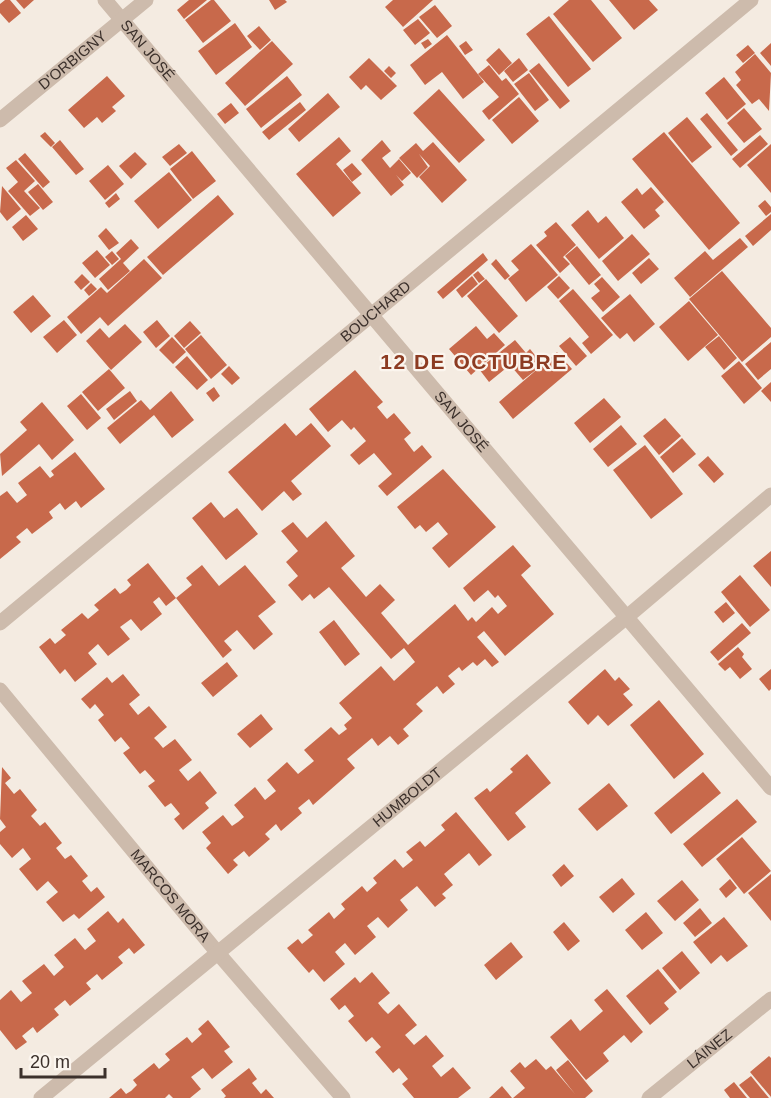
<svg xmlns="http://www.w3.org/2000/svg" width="771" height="1098" viewBox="0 0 771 1098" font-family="Arial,sans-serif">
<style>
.building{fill:#c8694b}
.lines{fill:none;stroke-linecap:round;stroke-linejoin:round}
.street{stroke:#cdbbac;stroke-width:15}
.labels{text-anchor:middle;stroke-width:4.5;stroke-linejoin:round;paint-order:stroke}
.street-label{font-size:15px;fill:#3b302b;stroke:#fbf5ee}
.district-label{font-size:21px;font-weight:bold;letter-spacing:1.5px;fill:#8c3b22;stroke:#fbf5ee}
</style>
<rect width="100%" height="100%" fill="#f4ebe1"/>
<path class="building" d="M5,0H10L21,13L9,23L0,13V4Z
M16,0H34L24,9Z
M189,0H207L184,19L177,10Z
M211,0H214L231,21L203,43L185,20Z
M269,0H285L287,2L275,10Z
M393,0H433L403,27L385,7Z
M569,0H591L622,38L593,62L553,14Z
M609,0H649L658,10L634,30Z
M435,5L452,26L437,38L419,17Z
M549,16L591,69L568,87L526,34Z
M418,19L430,33L415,45L403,30Z
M235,23L252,47L216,75L198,51Z
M259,26L271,40L260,50L247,36Z
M447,35L484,82L463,99L442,72L425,85L410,65Z
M428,39L432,44L425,49L421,43Z
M272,41L293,64L245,106L225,83Z
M466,41L473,50L465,55L459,46Z
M771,43V66L760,53Z
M748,45L755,53L743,63L736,55Z
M499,48L512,63L499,75L486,60Z
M755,54L771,73L769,111L759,99L752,104L736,85L741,80L735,72Z
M369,58L397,86L381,100L366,85L361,90L349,77Z
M519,58L528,70L513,82L504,71Z
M539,63L570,101L560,109L529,71Z
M489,65L502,81L506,78L519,94L489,120L482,111L499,97L478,74Z
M389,66L396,73L391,78L384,71Z
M529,73L549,100L535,111L514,84Z
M107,76L125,96L112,107L116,111L102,123L97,117L84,128L68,110Z
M287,76L302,95L261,128L246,109Z
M724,77L746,104L727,120L705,93Z
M439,89L485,140L459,163L413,113Z
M328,93L340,107L299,142L288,129Z
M519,97L539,121L512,144L492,120Z
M300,102L306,110L269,140L262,132Z
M231,103L239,113L225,124L217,114Z
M744,108L762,129L744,143L727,123Z
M707,113L738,150L731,156L700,119Z
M687,117L712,147L692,163L668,133Z
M45,132L55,143L51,147L40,136Z
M664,132L740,223L709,250L632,159Z
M760,135L768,144L740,168L732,159Z
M339,137L351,151L336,164L361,193L333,217L296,174Z
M60,140L84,169L76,175L52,147Z
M382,140L391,151L382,158L390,168L399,159L411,173L402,181L396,175L404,185L391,196L361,160Z
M433,142L467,180L442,203L419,177L433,163L430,166L419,154L428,167L417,178L399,158L416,143L423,151Z
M179,144L187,153L170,166L162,157Z
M771,144V193L747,165Z
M192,151L216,181L193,199L170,169Z
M135,152L147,164L131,179L119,166Z
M25,153L50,182L43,188L18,159Z
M16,160L35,181L24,191L40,208L30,216L8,191L18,182L6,168Z
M352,163L362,174L352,182L343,170Z
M108,165L124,184L105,200L89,181Z
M169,172L192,200L158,229L134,201Z
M38,184L53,202L43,210L28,192Z
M2,186L21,209L7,221L0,212Z
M651,187L664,202L655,210L660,216L644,229L621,202L637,188L642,195Z
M116,193L120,199L109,208L105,203Z
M218,195L234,214L163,275L147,257Z
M765,200L771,207V212L766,216L758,206Z
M588,210L598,223L606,216L624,238L599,259L571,225Z
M771,214V230L753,246L745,236Z
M26,215L38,229L23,241L12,227Z
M556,222L576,245L563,257L570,264L560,273L536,245L547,236L544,232Z
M106,228L119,243L109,250L98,236Z
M632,234L650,254L618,281L602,261Z
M740,238L748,247L690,297L674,278L705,251L713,260Z
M131,239L139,248L123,263L130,271L108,290L99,279L121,259L116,253Z
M531,244L558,275L526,302L508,279L519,270L511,261Z
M577,246L601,275L589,285L565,256Z
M97,250L110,265L95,278L82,263Z
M112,251L119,259L112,265L105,257Z
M483,253L488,260L443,299L437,292Z
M649,258L659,269L641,284L632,273Z
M144,259L162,278L108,326L100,317L81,334L67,317L101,287L107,293Z
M496,259L510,276L505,280L491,264Z
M478,271L485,279L479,283L473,275Z
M722,271L771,328V337L742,362L689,299Z
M82,274L90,282L81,290L74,282Z
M472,276L478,284L462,298L456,290Z
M559,276L570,288L558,299L547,287Z
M602,277L620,297L603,312L591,298L600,291L594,284Z
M486,279L518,316L499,333L467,296Z
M91,283L97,289L89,296L84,290Z
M573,289L613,335L591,354L582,343L589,337L559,301Z
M630,294L655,324L634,342L627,333L620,339L616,335L601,318Z
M33,295L51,316L31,333L13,312Z
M689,301L718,335L688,361L659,327Z
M64,320L77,335L57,353L43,337Z
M157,320L170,336L156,348L143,332Z
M190,321L201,333L184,348L174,336Z
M125,324L142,342L111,370L86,341L100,328L109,338Z
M476,326L487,339L494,333L505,345L471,375L449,349Z
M201,335L227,365L211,379L185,349Z
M719,336L737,358L724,370L705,347Z
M172,337L186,352L173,364L159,350Z
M570,337L587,356L576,366L559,346Z
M515,340L526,353L530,349L543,365L557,352L572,369L513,419L499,402L541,366L523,380L510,365L489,382L479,369Z
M771,342V369L758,380L745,364Z
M187,356L208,380L197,390L175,367Z
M739,361L762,388L744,404L721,376Z
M229,366L240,378L232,385L221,374Z
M109,369L125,388L98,411L82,392Z
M355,370L383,402L377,407L387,419L394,413L411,433L404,439L414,452L422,445L432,457L387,496L378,486L392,474L374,453L359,465L350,455L366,441L354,427L351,430L342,420L328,432L309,409Z
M771,382V402L761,391Z
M214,387L220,396L213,402L206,393Z
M130,391L137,401L114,420L106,409Z
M171,391L194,420L172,438L154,415L120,444L107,428L141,400L150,410Z
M81,394L101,418L87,430L67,406Z
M604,398L621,417L590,443L574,423Z
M42,402L74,440L52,460L39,444L2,476L0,454L27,430L20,422Z
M665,418L681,436L659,455L643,436Z
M285,423L296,436L311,423L331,446L291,481L302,494L293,501L284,491L262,511L228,472Z
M621,425L637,444L608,467L593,449Z
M682,438L696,454L673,473L660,457Z
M645,445L683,494L651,519L613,470Z
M75,452L105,489L81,508L76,501L65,510L60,503L49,512L53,518L32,534L27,528L16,537L21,542L0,559V496L7,491L17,503L27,495L18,483L40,466L50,478L54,475L51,471Z
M708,456L724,474L714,483L698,465Z
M443,469L496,527L449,568L432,548L448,534L438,522L426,532L420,525L415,529L397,507Z
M211,502L224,518L237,508L258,534L226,560L192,518Z
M326,521L355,556L341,568L361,591L366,597L380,584L395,600L381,613L408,645L455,604L468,621L472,617L476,622L492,607L498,614L507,606L498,595L495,598L488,590L474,602L463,588L513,545L531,566L521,575L554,614L505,656L484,631L477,637L499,662L492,667L485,659L477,666L473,662L462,671L459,667L448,676L455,684L443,694L437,686L416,704L423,711L403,729L409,736L398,745L390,736L378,746L372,738L347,759L355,768L313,805L309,799L298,808L302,813L281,831L276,824L265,834L270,839L249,857L244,851L233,860L238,865L228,874L206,848L211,843L202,832L223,815L232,826L238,822L244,817L234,805L255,787L265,800L276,791L267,780L287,762L298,774L314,761L304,750L331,727L339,735L347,729L344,725L352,718L339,703L381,666L394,681L415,662L404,648L391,659L329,587L314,599L310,594L302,601L288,585L298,576L286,562L298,551L281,531L293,522L307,538Z
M771,551V587L753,566Z
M148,563L176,598L166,606L159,597L153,602L162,614L141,631L131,619L120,627L130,639L108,656L98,644L88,653L97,664L75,682L65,669L60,674L39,647L50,638L55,644L60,640L66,635L61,630L82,613L88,619L99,610L94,605L115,588L120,594L126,590L131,585L127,580Z
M202,565L219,586L245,565L276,602L258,616L273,634L254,650L237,630L224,641L232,650L223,658L176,598L192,585L186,578Z
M740,575L770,610L750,627L721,592Z
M726,602L735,613L723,623L714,612Z
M334,620L360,654L345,666L319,632Z
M742,623L751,633L718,661L710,652Z
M738,647L744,654L742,657L752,669L740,679L730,667L725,671L718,664Z
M227,662L238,676L213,697L201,683Z
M605,669L615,681L619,677L630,689L623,694L633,705L608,726L598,715L588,725L568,702Z
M771,669V689L769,691L759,679Z
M123,674L140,695L129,704L138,715L149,706L167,727L154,738L158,742L163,748L175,739L192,760L179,770L188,781L200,771L217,793L205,803L209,808L183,830L174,819L180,814L176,809L171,803L165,807L148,786L155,781L145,770L140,774L123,753L130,748L121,737L115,742L98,720L104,715L95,704L90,709L81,699L107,677L112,683Z
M659,700L704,754L674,779L630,725Z
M261,714L273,729L250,748L237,734Z
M527,754L551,783L515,813L526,827L508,841L474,798L487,788L490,792L513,772L510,769Z
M2,767L11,778L5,783L14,794L20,789L37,810L31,816L40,826L45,822L62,843L56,848L65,859L71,855L88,876L82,881L91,892L97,887L105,897L79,919L74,914L63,922L46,902L58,892L48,881L37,891L19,869L31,859L23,848L12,858L0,844V832L6,827L0,819Z
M703,772L721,793L671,834L654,813Z
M609,783L628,806L597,831L578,809Z
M737,799L757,822L702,867L683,844Z
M456,812L492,855L479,866L469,853L444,874L453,885L442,894L446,898L435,907L417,886L400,900L408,910L388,928L378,917L367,926L376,937L355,955L345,943L335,952L345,964L324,982L313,969L309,973L287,948L298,939L302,944L313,935L308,930L329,912L334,919L345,909L341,904L362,886L367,892L377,883L373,878L395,859L403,868L413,860L406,852L420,841L425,847L445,830L441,825Z
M742,837L771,871L744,894L716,859Z
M564,864L574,876L561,887L552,875Z
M771,874V921L748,893Z
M622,878L635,894L613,913L599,897Z
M730,879L737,888L726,898L719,889Z
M682,880L699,900L675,921L657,901Z
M700,908L712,923L695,937L683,923Z
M108,911L118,923L123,918L145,945L134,954L129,948L118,957L123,963L102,980L97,974L86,983L91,989L70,1006L65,1000L54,1009L59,1015L37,1033L33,1027L22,1036L27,1042L16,1050L0,1030V1000L11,990L21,1002L32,993L22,981L44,964L54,976L64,967L54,955L75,938L85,950L91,945L96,941L87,929Z
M646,912L663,933L642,950L625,930Z
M724,917L748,946L727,962L721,955L711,964L693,942Z
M564,922L580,941L568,951L553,932Z
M511,942L523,957L496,980L484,965Z
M682,951L700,973L680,990L662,968Z
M658,969L677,992L664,1003L669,1009L650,1025L626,996Z
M372,972L390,993L378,1003L383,1009L388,1014L399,1004L417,1025L405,1035L414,1045L426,1035L444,1056L432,1066L441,1077L453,1067L471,1088L458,1098H414L402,1084L408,1079L399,1068L393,1073L375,1052L381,1047L372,1037L366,1042L348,1021L354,1016L349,1010L345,1005L339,1010L330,999L355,977L360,983Z
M607,989L643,1032L631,1043L624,1035L603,1053L609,1061L586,1080L550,1037L571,1019L580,1031L603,1011L594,1000Z
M208,1020L230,1047L224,1051L233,1062L212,1079L203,1068L191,1077L201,1089L190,1098H173L169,1094L165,1098H109L121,1088L126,1094L131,1091L137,1085L133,1080L154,1063L159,1069L170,1060L165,1054L187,1037L192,1043L202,1034L198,1029Z
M769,1056L771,1058V1097L750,1072Z
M536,1059L546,1070L551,1066L575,1094L556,1070L568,1060L593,1091L585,1098H513L525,1088L510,1071L520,1062L525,1068Z
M249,1068L257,1079L252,1083L261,1094L266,1089L274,1098H224L226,1096L221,1090Z
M751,1076L769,1098H750L739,1085Z
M734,1082L747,1098H730L724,1090Z
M502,1086L512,1098H489Z"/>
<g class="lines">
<g class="street">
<path id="s1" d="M105,0L771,788"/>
<path id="s2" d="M0,120L146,0"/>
<path id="s3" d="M0,623L751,0"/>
<path id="s4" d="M0,690L217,952L343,1098"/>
<path id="s5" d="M41,1098L628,616L771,495"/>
<path id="s6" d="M649,1098L771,999"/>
</g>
</g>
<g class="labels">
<g class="street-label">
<text dy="5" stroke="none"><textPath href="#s1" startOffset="66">SAN JOSÉ</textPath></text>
<text dy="5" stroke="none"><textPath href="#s2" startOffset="94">D'ORBIGNY</textPath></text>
<text dy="5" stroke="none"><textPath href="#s3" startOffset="488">BOUCHARD</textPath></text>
<text dy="5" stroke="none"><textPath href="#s1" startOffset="552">SAN JOSÉ</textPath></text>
<text dy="5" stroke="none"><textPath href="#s5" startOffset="474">HUMBOLDT</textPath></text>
<text dy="5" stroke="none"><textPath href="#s4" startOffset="267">MARCOS MORA</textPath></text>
<text dy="5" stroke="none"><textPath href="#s6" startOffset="78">LÁINEZ</textPath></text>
</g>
<g class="district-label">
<text x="474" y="369">12 DE OCTUBRE</text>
</g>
</g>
<path d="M21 1068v9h84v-9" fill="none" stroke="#3b302b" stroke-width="3"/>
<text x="30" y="1068" font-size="18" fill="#3b302b" stroke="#fbf5ee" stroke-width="4.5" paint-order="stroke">20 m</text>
</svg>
